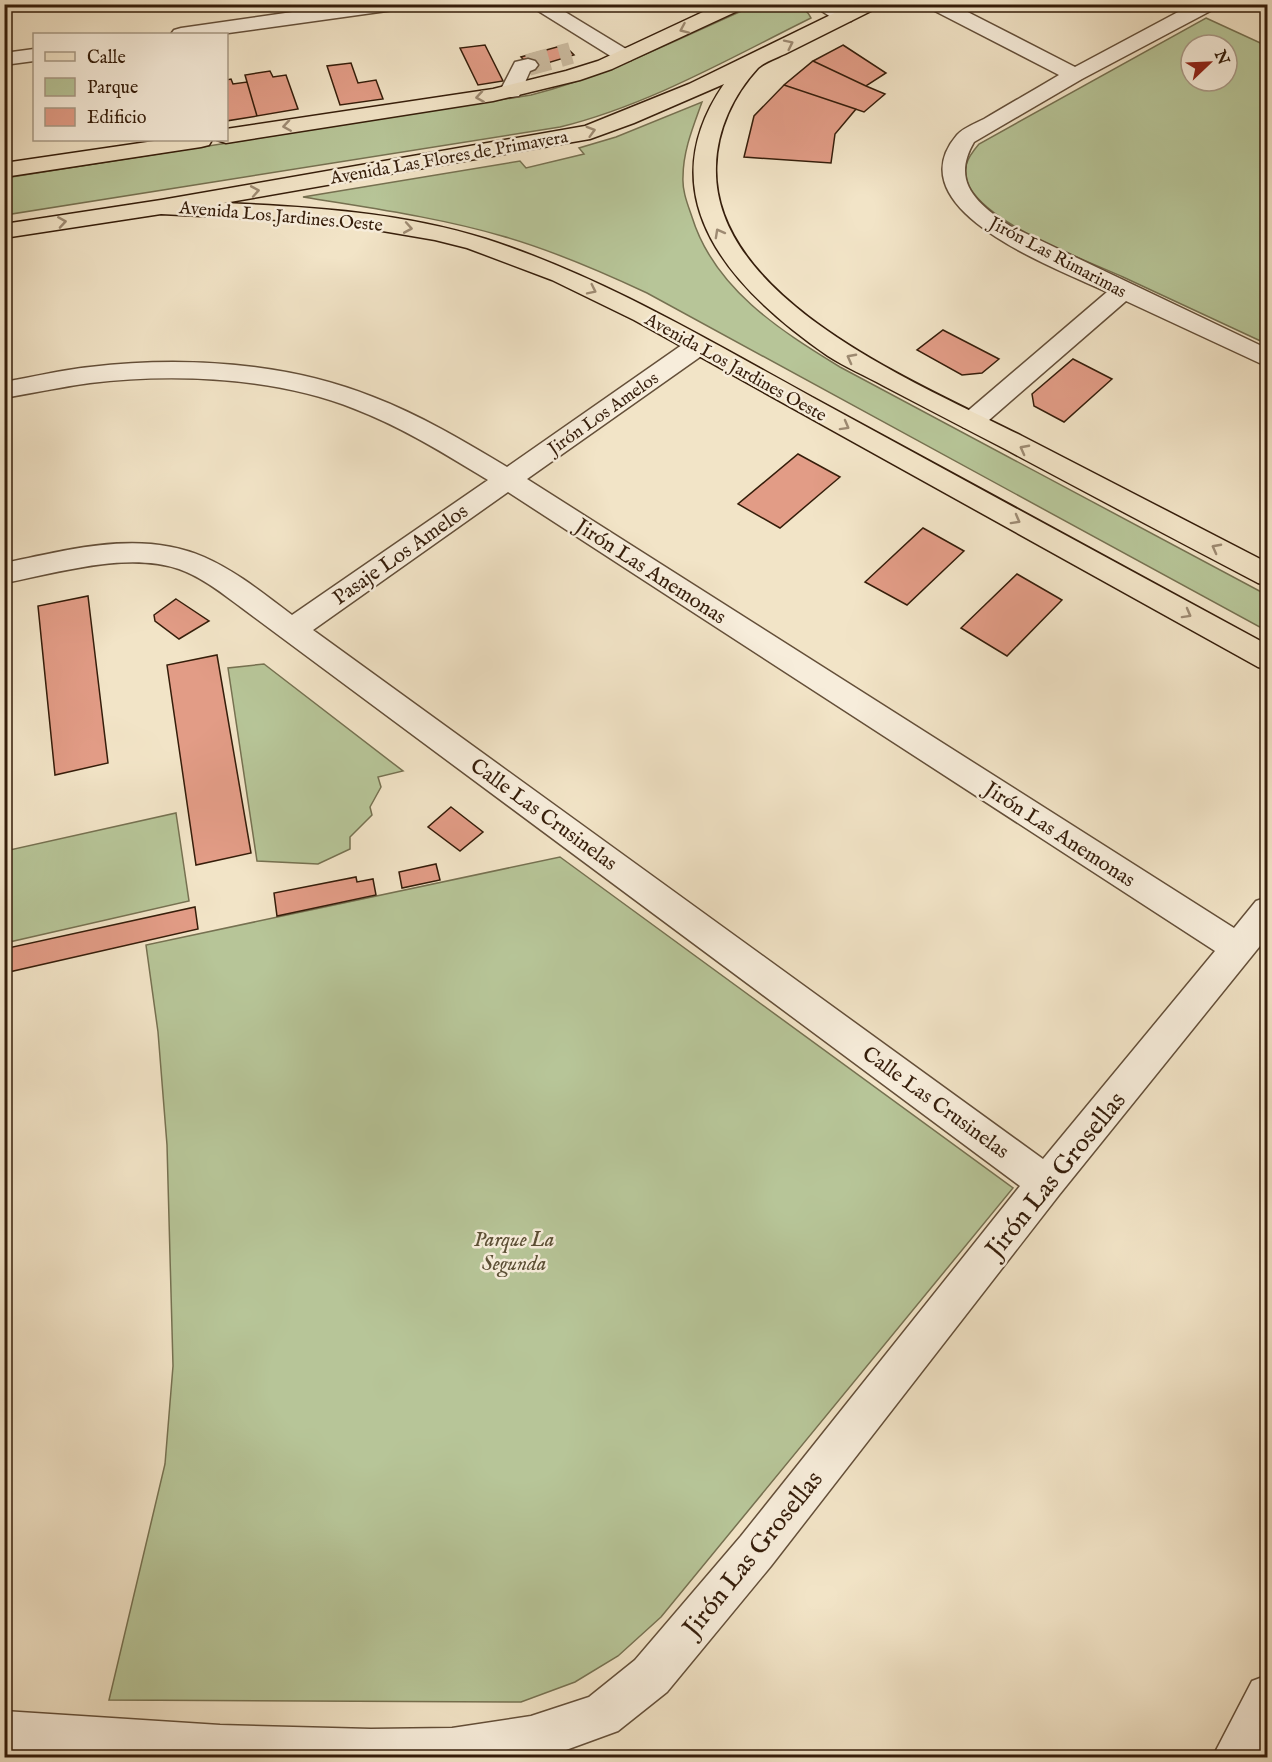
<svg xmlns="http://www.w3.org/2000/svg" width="1272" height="1762" viewBox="0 0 1272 1762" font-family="'IM FELL English',serif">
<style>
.green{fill:#b7c598;stroke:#767151;stroke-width:1.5;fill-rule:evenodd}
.building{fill:#e29c86;stroke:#351d0a;stroke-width:1.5}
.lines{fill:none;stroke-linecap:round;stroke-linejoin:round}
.minor-tunnel{stroke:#ccbca1;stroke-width:22;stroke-dasharray:22 11;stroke-linecap:butt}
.minor-casing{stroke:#644f39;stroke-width:3}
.major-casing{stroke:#351d0a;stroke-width:3}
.minor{fill:#f7eddb;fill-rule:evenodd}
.major{fill:#f2e4c7;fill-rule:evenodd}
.oneway{stroke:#9d8a72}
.labels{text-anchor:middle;stroke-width:5;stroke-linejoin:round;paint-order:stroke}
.far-street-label{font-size:18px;fill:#351d0a;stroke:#f7eddb}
.street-label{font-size:21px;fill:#351d0a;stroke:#f7eddb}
.park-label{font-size:21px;font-style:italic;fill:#5c4f35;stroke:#f7eddb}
.near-street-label{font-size:26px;fill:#351d0a;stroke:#f7eddb}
</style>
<rect width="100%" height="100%" fill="#f2e4c7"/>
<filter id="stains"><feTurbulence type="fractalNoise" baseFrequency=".00333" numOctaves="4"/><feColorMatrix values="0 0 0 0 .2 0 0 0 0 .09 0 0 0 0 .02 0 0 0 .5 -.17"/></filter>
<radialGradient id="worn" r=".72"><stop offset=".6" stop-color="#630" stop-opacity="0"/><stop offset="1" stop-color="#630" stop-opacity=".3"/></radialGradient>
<path class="green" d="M755,5C773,5 804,0 811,18C730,58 649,105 560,127L5,215V178L531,95C609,75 682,37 755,5Z
M1206,18L1267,46V344C1219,322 1171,299 1123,277C1083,259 992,226 970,188C960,170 967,158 979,144ZM1191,45H1227V81H1191Z
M702,102C693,127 683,151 683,177C682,191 688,205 692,217C714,288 779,330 840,367L1267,595V631L647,293C600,271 552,250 502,236C437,217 369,208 303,197L520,161L526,168L584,154L579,148L616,137Z
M264,664L403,771L378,777L381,787L370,807L372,815L350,837V849L318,864L257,861L228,668Z
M176,813L189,901L5,943V851Z
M560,857L1013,1188L661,1617L618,1656L575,1682L521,1702L109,1700L165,1464L173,1366L167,1145L158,1032L146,945Z"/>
<path class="building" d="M485,45L503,81L478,85L460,48Z
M564,45L574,55L531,68L521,57Z
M843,45L886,73L866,86L813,61Z
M813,61L866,86L885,94L864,112L784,85Z
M351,63L358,83L376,80L383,99L340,105L327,66Z
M270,71L273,77L286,75L298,109L257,116L245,75Z
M231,79L233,84L247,82L257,116L226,121V80Z
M784,85L856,109L835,134L831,163L744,157L754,116Z
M943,330L999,359L982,373L962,375L917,350Z
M1073,359L1112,379L1064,422L1034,406L1032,394Z
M798,454L840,477L780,528L738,504Z
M923,528L964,551L907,605L865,582Z
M1017,574L1062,600L1007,656L961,628Z
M88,596L108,763L55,775L38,606Z
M176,599L209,621L179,639L155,621L154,615Z
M217,655L251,853L196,865L167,665Z
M451,807L483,832L460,851L428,827Z
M436,864L440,880L402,888L399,872Z
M356,877L357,882L373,879L376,895L277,916L274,893Z
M195,907L198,929L9,972L8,948Z"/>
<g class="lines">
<path class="minor-tunnel" d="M528,65L571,53"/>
<defs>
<path id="minor" d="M348,4H404L401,8L394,10L221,34H171L174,30L181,28Z
M527,4H552L631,52L634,56L631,60L624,62L617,60Z
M811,4H836L854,17L851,21H837Z
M926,4H952L1075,67L1193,4H1219L1216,8L1082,79L974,142C950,183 978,204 1010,226L1268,349V367L1126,301L981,427L972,430L963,427L959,421L963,415L1107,292C1059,269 893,210 957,135C963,128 976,123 984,119C1009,104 1034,90 1059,75L929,8Z
M34,49V61L4,65V53Z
M528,59L535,61L538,65L535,69L530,71L519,96L511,97L503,96L500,91L515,62Z
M698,338L707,340L711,346L707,352L527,479L1234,928L1256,901L1268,897V936L1059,1195L771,1566L667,1692L618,1731L544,1758L4,1757V1711L220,1725L371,1729L452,1728L531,1716L589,1697L635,1660L741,1536L1020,1186L242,608C223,594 202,577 179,569C127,551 57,573 4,583V563C69,550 140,529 204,557C236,571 264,594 292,615L488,480C445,454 402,427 355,409C277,377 173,373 90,383C61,387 33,393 4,398V382C33,377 61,370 90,367C182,356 286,362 373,397C420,415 464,441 507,467L689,340ZM508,492L1215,951L1043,1159L313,630Z
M1268,1675V1744L1260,1758H1212L1252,1681Z"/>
<path id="major" d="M720,4H747L744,8L612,69L580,80L493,101L226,143L217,140H226V129L493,89L566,71L598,61Z
M853,4H880L877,8C847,23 817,38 787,53C779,57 764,62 758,68C733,95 717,130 716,166C711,300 922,385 1022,436C1104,478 1186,521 1268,563V586L1258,583C1174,539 1089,494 1005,449C964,428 924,407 884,386C866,376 845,367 828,356C734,291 645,199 724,84L634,123L590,139L224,203C311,207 401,212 486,239C601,276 706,339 812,397C964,480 1116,563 1268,645V670L1258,667L634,320L552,280L467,248L435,240L359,227L280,220L161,214L4,238V224L161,200L585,126L689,84Z
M161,140H212L209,145L201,147L4,177V163Z"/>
</defs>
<use href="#minor" class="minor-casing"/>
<use href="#major" class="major-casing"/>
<use href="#minor" class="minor"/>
<use href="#major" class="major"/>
</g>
<defs><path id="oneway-chevron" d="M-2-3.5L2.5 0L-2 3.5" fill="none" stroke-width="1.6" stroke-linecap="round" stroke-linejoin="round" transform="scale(1.5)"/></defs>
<g class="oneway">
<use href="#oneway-chevron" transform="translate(684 29) rotate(156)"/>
<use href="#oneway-chevron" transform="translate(789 44) rotate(-26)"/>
<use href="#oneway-chevron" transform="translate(480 97) rotate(171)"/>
<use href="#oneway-chevron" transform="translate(287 126) rotate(171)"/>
<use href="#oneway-chevron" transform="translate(591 131) rotate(-16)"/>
<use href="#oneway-chevron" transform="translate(255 191) rotate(-10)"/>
<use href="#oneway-chevron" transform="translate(62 222) rotate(-9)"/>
<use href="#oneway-chevron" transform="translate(408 228) rotate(10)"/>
<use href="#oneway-chevron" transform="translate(719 233) rotate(-119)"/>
<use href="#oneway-chevron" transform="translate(592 290) rotate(26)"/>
<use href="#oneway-chevron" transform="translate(851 358) rotate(-152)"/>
<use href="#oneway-chevron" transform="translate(845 426) rotate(29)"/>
<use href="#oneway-chevron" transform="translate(1024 449) rotate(-152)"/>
<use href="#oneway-chevron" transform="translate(1016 520) rotate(29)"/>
<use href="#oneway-chevron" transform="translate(1216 548) rotate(-152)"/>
<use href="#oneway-chevron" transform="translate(1187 614) rotate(29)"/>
</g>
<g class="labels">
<g class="far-street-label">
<text transform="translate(449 157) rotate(-10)" y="6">Avenida Las Flores de Primavera</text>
<text transform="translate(281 216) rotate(5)" y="6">Avenida Los Jardines Oeste</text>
<text transform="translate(1058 257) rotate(28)" y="6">Jirón Las Rimarimas</text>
<text transform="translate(736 367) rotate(29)" y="6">Avenida Los Jardines Oeste</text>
<text transform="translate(603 413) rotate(-35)" y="6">Jirón Los Amelos</text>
</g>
<g class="street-label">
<text transform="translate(400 554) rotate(-35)" y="7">Pasaje Los Amelos</text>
<text transform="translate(651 571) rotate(33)" y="7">Jirón Las Anemonas</text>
<text transform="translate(544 814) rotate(36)" y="7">Calle Las Crusinelas</text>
<text transform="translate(1060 834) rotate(33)" y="7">Jirón Las Anemonas</text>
<text transform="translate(936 1102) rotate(36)" y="7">Calle Las Crusinelas</text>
</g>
<g class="park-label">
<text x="514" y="1246">Parque La<tspan x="514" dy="24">Segunda</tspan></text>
</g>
<g class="near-street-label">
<text transform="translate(1055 1174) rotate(-51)" y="9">Jirón Las Grosellas</text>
<text transform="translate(752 1553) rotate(-51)" y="9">Jirón Las Grosellas</text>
</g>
</g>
<rect width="1272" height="1762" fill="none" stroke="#f2e4c7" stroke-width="24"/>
<rect x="6" y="6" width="1260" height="1750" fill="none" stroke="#351d0a" stroke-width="3"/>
<rect x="12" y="12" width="1248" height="1738" fill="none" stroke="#351d0a" stroke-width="1.5"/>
<rect x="33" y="33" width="195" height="108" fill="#f7eddb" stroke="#a99a87" stroke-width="1.5"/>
<rect x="45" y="52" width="30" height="9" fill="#f2e4c7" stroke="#a99a87" stroke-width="1.5"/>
<text x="87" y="63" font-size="18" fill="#351d0a">Calle</text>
<rect x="45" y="78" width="30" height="18" fill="#b7c598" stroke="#a99a87" stroke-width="1.5"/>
<text x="87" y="93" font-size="18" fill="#351d0a">Parque</text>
<rect x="45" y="108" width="30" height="18" fill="#e29c86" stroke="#a99a87" stroke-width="1.5"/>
<text x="87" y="123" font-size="18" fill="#351d0a">Edificio</text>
<g transform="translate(1209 63) rotate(67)"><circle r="28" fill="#f7eddb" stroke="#a99a87" stroke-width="1.5"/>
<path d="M0-4.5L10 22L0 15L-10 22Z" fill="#8f2418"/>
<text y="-9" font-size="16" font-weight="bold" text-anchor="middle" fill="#351d0a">N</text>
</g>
<rect width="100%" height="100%" filter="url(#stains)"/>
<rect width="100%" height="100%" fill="url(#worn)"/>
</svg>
